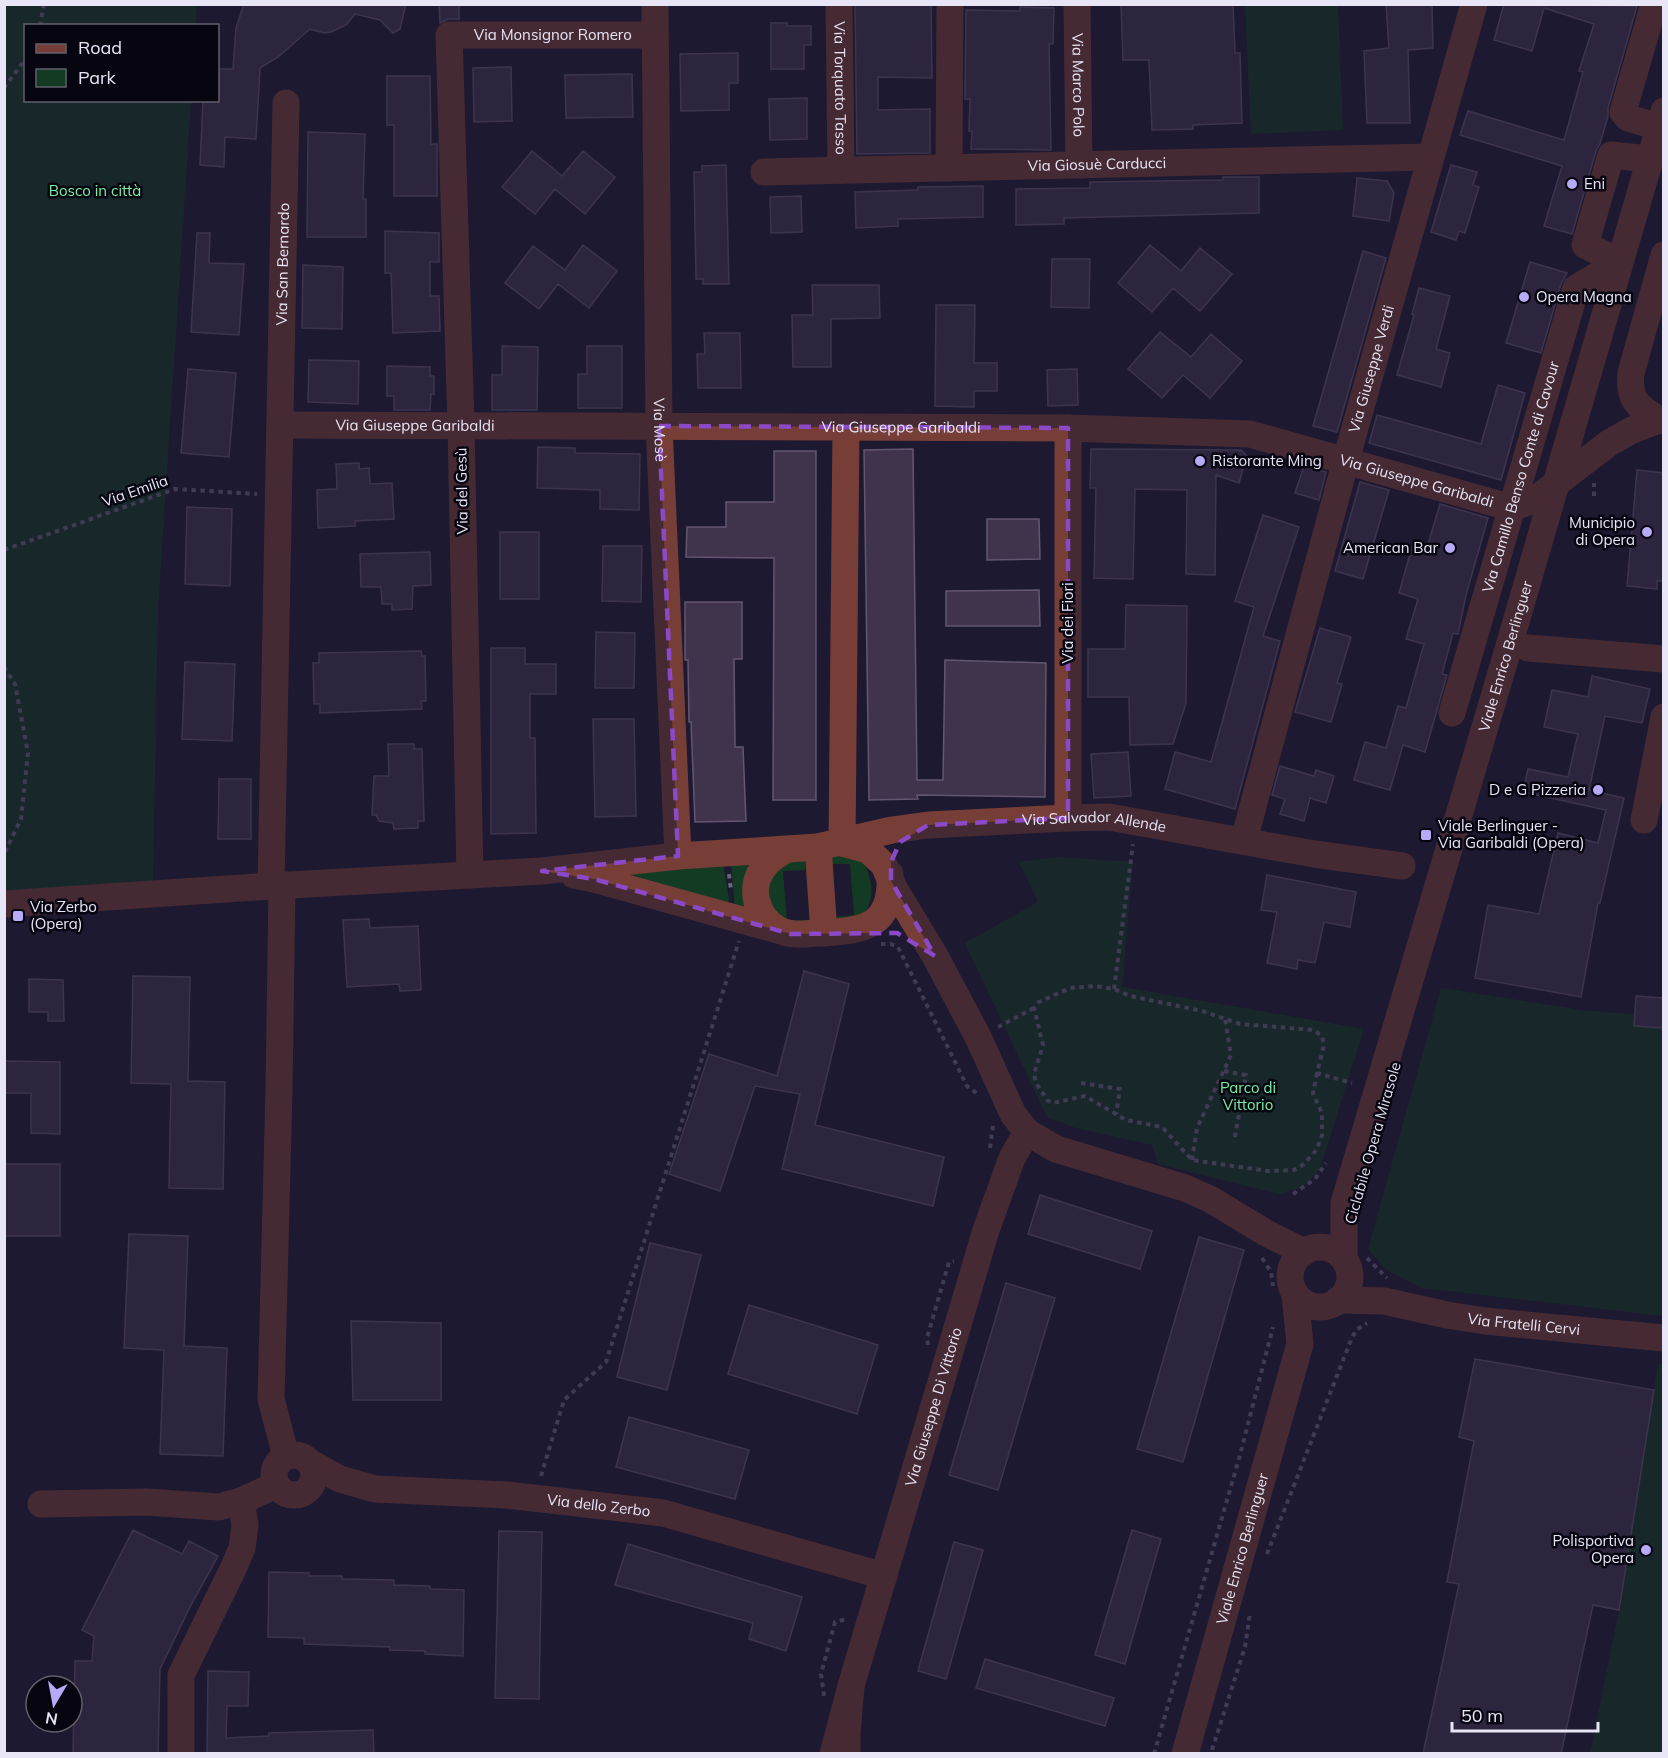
<svg xmlns="http://www.w3.org/2000/svg" width="1668" height="1758" viewBox="0 0 1668 1758" font-family="Mulish,sans-serif">
<style>
.green{fill:#133a23}
.building{fill:#40344d;stroke:#635670;stroke-width:1.5}
.lines{fill:none;stroke-linecap:round;stroke-linejoin:round}
.path{stroke:#67647a;stroke-width:4;stroke-dasharray:4.5 4.5;stroke-linecap:butt}
.minor{stroke:#773e37;stroke-width:27}
.marked{fill:none;stroke:#8b48c7;stroke-width:4.5;stroke-dasharray:12 8;stroke-linejoin:round}
.poi-dot{fill:#b7abf8;stroke:#070610;stroke-width:2}
.labels{text-anchor:middle;stroke-width:5;stroke-linejoin:round;paint-order:stroke}
.street-label{font-size:15px;fill:#e7e5f6;stroke:#070610}
.poi-label{font-size:15px;fill:#e7e5f6;stroke:#070610;text-anchor:start}
.park-label{font-size:15px;fill:#79f1a7;stroke:#070610}
</style>
<rect width="100%" height="100%" fill="#1d1931"/>
<path class="green" d="M5,5H197L196,25L26,26V100L191,101L158,609L153,882L5,891Z
M1245,5H1338L1343,130L1251,134Z
M834,855L847,856L864,863C875,887 876,905 854,923L833,917L854,915L850,864H831L830,857Z
M802,857L805,862V870L783,871L787,921L810,920L811,930H800L768,910L767,880L775,867Z
M1057,857L1133,862L1122,987L1364,1029L1320,1169L1303,1187L1279,1194L1158,1164L1152,1145L1076,1128L1047,1117L965,943L1038,902L1019,862Z
M755,859L749,907L735,910L731,862Z
M723,863L729,899L727,908L618,871Z
M1441,988L1582,1010L1663,1017V1316L1422,1288L1385,1269L1368,1249Z
M1658,1364H1663V1753L1590,1754L1619,1610Z"/>
<path class="building" d="M244,4H406L400,29L393,33L380,20L355,14L346,25L331,32L324,33L310,29L278,57L260,68L256,139L225,137L224,167L200,165L203,100H218V69H233L236,28Z
M439,4H459V19H448L440,23Z
M855,4H931L932,78L878,77V110L930,109V153L857,154Z
M1121,4H1233L1235,53H1240L1242,123L1193,125V129L1152,130L1149,60H1123Z
M1386,4H1432L1433,48L1408,50L1410,123H1367L1364,51L1389,48Z
M1504,4L1637,6L1608,108V116L1600,144L1596,151L1572,234L1544,226L1562,166L1460,135L1468,111L1564,140L1583,72L1579,71L1594,24L1544,8L1532,51L1494,40Z
M1020,7L1054,8L1053,44H1049L1051,150L971,149L972,131H969L970,99H965L966,10L1020,11Z
M771,23H787V26H811V45H804V69H771Z
M738,53V83H729V110L681,111L680,54Z
M511,67L512,121L474,122L473,68Z
M632,74L633,117L566,118L565,75Z
M387,76H430L431,144H437V196H394V125H387Z
M807,98V139L770,140L769,99Z
M308,132L365,134L363,199H366V237H307Z
M532,151L562,176L583,151L615,177L585,214L555,189L535,214L502,187Z
M726,165L729,284H703V279H696L694,172H702V166Z
M1451,165L1477,172L1473,185L1479,187L1465,233L1459,231L1456,240L1431,232Z
M1223,177H1259V213L1064,218V224L1016,225V189L1090,188V182L1223,180Z
M1357,178L1387,181L1394,193L1389,221L1353,216Z
M983,186V217L898,219V226L856,228L855,192L918,190V187Z
M801,196L802,232L771,233L770,197Z
M385,231L439,233V262H430V296H439L440,331L393,333L391,273H385Z
M197,233H210L209,263L244,264L239,335L191,332Z
M583,245L617,271L589,308L558,284L539,309L505,283L533,246L565,270Z
M1150,245L1181,271L1200,248L1232,274L1200,311L1173,288L1152,312L1118,283Z
M1363,251L1386,258L1337,432L1313,426Z
M1052,259H1090L1089,308L1051,307Z
M1530,262L1567,273L1561,284L1541,353L1506,343Z
M303,265L343,267L342,329L302,328Z
M812,285H879L880,318L831,319V367H793L792,315H813Z
M1419,288L1450,296L1436,349L1450,353L1441,387L1397,375L1414,315L1412,314Z
M936,305H975L974,363H997V391H974V407L935,406Z
M1160,332L1191,357L1211,334L1242,361L1210,398L1183,375L1162,398L1128,369Z
M704,333H740L741,388H698L697,354H705Z
M502,346L538,347L537,410H492V375H502Z
M587,346H622V408H578V374H587Z
M309,360L359,361L358,404L308,402Z
M387,366L430,367V376H434V394H431L430,410H394V396H387Z
M188,369L236,373L229,457L181,453Z
M1077,369L1078,405L1048,406L1047,370Z
M1498,385L1525,393L1501,480L1369,443L1377,415L1481,444Z
M538,447L575,448V453L640,454L639,510L600,509V490L537,488Z
M913,449L917,780H943L945,660L1046,663L1045,797L917,795L918,799L869,800L864,450Z
M1091,449L1241,450L1247,456L1239,483L1216,475L1215,575L1186,574L1187,490L1135,489L1133,579L1094,578L1096,488H1090Z
M774,451H816V800H773L774,558L686,557L687,527H726V502H774Z
M359,463V469L369,468L370,484L392,483L394,519L355,521V526L318,528L317,490L337,489L336,464Z
M1304,466L1326,472L1319,500L1295,493Z
M1637,470L1664,473V581H1657V589L1627,586Z
M1360,482L1389,490L1363,579L1335,571Z
M1440,504L1488,518L1466,595L1458,634L1453,633L1442,674L1447,675L1425,752L1403,745L1390,790L1354,780L1365,742L1386,748L1398,706L1406,708L1424,644L1406,639L1418,599L1399,593L1412,547L1426,551Z
M187,507L232,509L230,586L185,584Z
M1263,515L1299,527L1263,636L1280,641L1235,809L1165,789L1175,752L1211,762L1254,607L1235,601Z
M987,519H1039L1040,559L987,560Z
M500,532H539V599H500Z
M603,546H642L641,602L602,601Z
M430,552L431,585L413,586L412,609L392,610V604H382L381,587H361L360,554Z
M1039,590L1040,626H946V591Z
M685,602H742V659H734L735,747H743L746,821L695,822L691,722H689L688,660H685Z
M1126,605L1187,606L1186,703L1173,744L1130,745L1129,697H1088V649H1125Z
M1320,628L1351,637L1337,683L1342,684L1331,722L1295,712Z
M596,632L635,633L634,688H595Z
M491,648H525V664H556V694H530V738H535L536,833L491,834Z
M421,651L422,656H425L426,701H421L422,709L320,713V704H314L313,663H319V653Z
M185,662L235,664L232,741L182,739Z
M1592,676L1650,689L1642,723L1605,716L1589,790L1624,798L1600,903H1598L1581,997L1475,978L1488,905L1539,914L1558,833L1598,843L1606,810L1523,792L1528,769L1568,777L1578,734L1544,727L1552,690L1588,697Z
M593,719H634L636,816L595,817Z
M388,744H414V749H422L424,821H418V828L394,829L393,823L379,821L376,815H372L374,776H389Z
M1128,752L1131,796L1094,798L1091,754Z
M1280,766L1314,776L1316,770L1334,776L1326,803L1310,798L1304,821L1280,814L1285,799L1272,795Z
M219,779H251V839H218Z
M1267,875L1356,892L1350,927L1324,922L1315,963L1298,960L1297,969L1267,963L1277,912L1261,910Z
M369,919L370,928L418,926L421,990L400,991L399,984L347,987L343,920Z
M804,971L849,984L815,1125L944,1157L933,1206L782,1169L800,1094L755,1086L720,1191L669,1174L709,1054L777,1076Z
M133,976L190,977L188,1081L225,1082L223,1189L169,1188L171,1084L131,1083Z
M29,979L63,980L64,1021H48V1012H29Z
M1636,996L1664,998V1028L1634,1026Z
M4,1061L60,1062V1134L31,1133V1093H4Z
M4,1164H60V1236H4Z
M1040,1195L1152,1231L1140,1269L1028,1234Z
M129,1234L188,1236L184,1346L227,1348L223,1456L160,1454L164,1350L124,1348Z
M1199,1237L1244,1250L1183,1462L1137,1449Z
M650,1243L701,1255L667,1390L617,1377Z
M1006,1283L1055,1298L998,1490L949,1475Z
M749,1305L878,1345L857,1414L728,1374Z
M351,1321L441,1323V1400H353Z
M1475,1359L1654,1390L1619,1610L1593,1605L1561,1754H1423L1459,1584L1447,1582L1474,1441L1459,1437Z
M629,1417L749,1450L735,1499L616,1467Z
M133,1530L182,1554L189,1541L218,1556L191,1605L160,1669L158,1754H73L75,1661H92L94,1636L82,1630Z
M1132,1530L1161,1539L1125,1664L1095,1655Z
M499,1531L542,1532L539,1699L495,1698Z
M954,1542L983,1550L946,1679L918,1671Z
M628,1544L802,1597L786,1651L749,1639L753,1623L615,1585Z
M269,1572L309,1573V1576H342V1579L394,1580V1585L430,1586V1589L464,1590L463,1656L425,1654V1651L390,1650V1647L304,1644V1638L268,1637Z
M985,1659L1114,1698L1105,1726L976,1688Z
M208,1671L249,1672L248,1706H227L226,1738L269,1736V1733L373,1730L374,1754H207Z"/>
<g class="lines">
<path class="path" d="M40,26L44,4
M4,88L26,58
M1594,496V483
M4,550L175,489L257,494
M4,667L15,684L28,753L21,819L4,854
M729,874L731,890
M881,944H891L898,947L967,1086L979,1095
M1114,989L1133,844
M998,1027L1034,1008
M1224,1071L1246,1075L1234,1142
M1317,1073L1313,1094L1322,1113V1135L1317,1149L1304,1164L1294,1170L1267,1171L1192,1160L1162,1127L1126,1120L1085,1096L1053,1103L1048,1101L1036,1083L1034,1074L1043,1045L1034,1008L1039,1002L1070,988L1095,986L1114,989L1130,996L1202,1011L1240,1024L1314,1030L1322,1036L1324,1045L1317,1073L1352,1083
M1081,1083L1120,1089L1116,1114
M990,1148L993,1126
M1192,1160L1197,1128L1231,1055L1225,1019
M1293,1194L1315,1179L1326,1163
M1262,1258L1271,1272L1273,1286
M1367,1258L1387,1278
M928,1345L927,1338L949,1262L954,1261
M541,1476L564,1400L606,1362L739,941
M1267,1554L1351,1340L1356,1330L1367,1323
M824,1696L821,1674L835,1622L847,1619
M1212,1750L1245,1647L1250,1613
M1154,1754L1240,1455L1273,1327"/>
<g class="minor">
<path id="s1" d="M655,4L659,426L678,856"/>
<path id="s2" d="M839,4L841,170"/>
<path id="s3" d="M1077,4L1079,165"/>
<path d="M1654,4L1623,112L1628,118L1659,127"/>
<path d="M949,168L950,4"/>
<path id="s4" d="M764,172L1430,157"/>
<path d="M1620,262L1585,245L1611,155L1649,159"/>
<path d="M1659,420C1638,406 1628,401 1631,373L1664,255"/>
<path id="s5" d="M280,425L1068,428L1250,434L1512,508L1536,499L1609,443L1632,430L1659,420L1664,421"/>
<path d="M1068,428V818"/>
<path d="M1528,648L1664,659"/>
<path id="s6" d="M1452,713L1576,288L1620,262"/>
<path d="M1644,820L1664,717"/>
<path id="s7" d="M1244,840L1346,460L1474,4"/>
<path d="M842,843L868,850L884,865L894,888L935,956L978,1037L1013,1114L1027,1132L1056,1149L1185,1188L1210,1199L1266,1233L1304,1252"/>
<path d="M842,843L846,427"/>
<path d="M818,847L824,933"/>
<path d="M785,850C777,855 769,859 764,867C748,887 756,918 779,930C791,936 806,934 819,933C864,931 893,927 890,874"/>
<path id="s8" d="M470,875L461,425L449,35H655"/>
<path d="M574,875L594,879L778,930"/>
<path d="M282,885L279,1090L271,1399L286,1456"/>
<path id="s9" d="M271,886L286,103"/>
<path id="s10" d="M4,904L271,886L542,871L678,856L818,847L892,830L928,825L1068,818L1109,817L1314,854L1402,866"/>
<circle cx="1320" cy="1277" r="30"/>
<path id="s11" d="M1344,1259V1203L1509,646L1664,111"/>
<path id="s12" d="M1338,1300L1384,1301L1447,1315L1485,1321L1664,1338"/>
<circle cx="294" cy="1475" r="20"/>
<path id="s13" d="M311,1463L340,1479L375,1489L507,1495L663,1513L884,1576"/>
<path d="M41,1504L146,1502L219,1507L241,1501L276,1485"/>
<path id="s14" d="M851,1686L986,1230L1012,1158L1027,1132"/>
<path d="M181,1754V1675L233,1569L242,1548L245,1525L241,1501"/>
<path d="M833,1754L851,1686L847,1734V1754"/>
<path id="s15" d="M1185,1754L1300,1344L1295,1295"/>
</g>
</g>
<path d="M0 0H1668V1758H0ZM659,426L1068,428V818L928,825L900,842L891,862V881L935,956L897,933L791,934L594,879L542,871L678,856Z" fill="#1d1931" fill-opacity=".55" fill-rule="evenodd"/>
<path class="marked" d="M659,426L1068,428V818L928,825L900,842L891,862V881L935,956L897,933L791,934L594,879L542,871L678,856Z"/>
<g class="poi-dot">
<circle cx="1572" cy="184" r="6"/>
<circle cx="1524" cy="297" r="6"/>
<circle cx="1200" cy="461" r="6"/>
<circle cx="1647" cy="532" r="6"/>
<circle cx="1450" cy="548" r="6"/>
<circle cx="1598" cy="790" r="6"/>
<rect x="1420" y="829" width="12" height="12" rx="3"/>
<rect x="12" y="910" width="12" height="12" rx="3"/>
<circle cx="1646" cy="1550" r="6"/>
</g>
<g class="labels">
<g class="street-label">
<text dy="5" stroke="none"><textPath href="#s8" startOffset="944">Via Monsignor Romero</textPath></text>
<text dy="5" stroke="none"><textPath href="#s3" startOffset="81">Via Marco Polo</textPath></text>
<text dy="5" stroke="none"><textPath href="#s2" startOffset="84">Via Torquato Tasso</textPath></text>
<text dy="5" stroke="none"><textPath href="#s4" startOffset="333">Via Giosuè Carducci</textPath></text>
<text dy="5" stroke="none"><textPath href="#s9" startOffset="622">Via San Bernardo</textPath></text>
<text dy="5" stroke="none"><textPath href="#s7" startOffset="488">Via Giuseppe Verdi</textPath></text>
<text dy="5" stroke="none"><textPath href="#s5" startOffset="135">Via Giuseppe Garibaldi</textPath></text>
<text dy="5" stroke="none"><textPath href="#s5" startOffset="621">Via Giuseppe Garibaldi</textPath></text>
<text dy="5" stroke="none"><textPath href="#s1" startOffset="426">Via Mosè</textPath></text>
<text dy="5" stroke="none"><textPath href="#s6" startOffset="246">Via Camillo Benso Conte di Cavour</textPath></text>
<text dy="5" stroke="none"><textPath href="#s5" startOffset="1143">Via Giuseppe Garibaldi</textPath></text>
<text transform="translate(135 491) rotate(-19)" y="5">Via Emilia</text>
<text transform="translate(462 491) rotate(-91)" y="5">Via del Gesù</text>
<text transform="translate(1068 623) rotate(-90)" y="5">Via dei Fiori</text>
<text dy="5" stroke="none"><textPath href="#s11" startOffset="626">Viale Enrico Berlinguer</textPath></text>
<text dy="5" stroke="none"><textPath href="#s10" startOffset="1095">Via Salvador Allende</textPath></text>
<text transform="translate(1373 1143) rotate(-74)" y="5">Ciclabile Opera Mirasole</text>
<text dy="5" stroke="none"><textPath href="#s12" startOffset="188">Via Fratelli Cervi</textPath></text>
<text dy="5" stroke="none"><textPath href="#s14" startOffset="291">Via Giuseppe Di Vittorio</textPath></text>
<text dy="5" stroke="none"><textPath href="#s13" startOffset="294">Via dello Zerbo</textPath></text>
<text dy="5" stroke="none"><textPath href="#s15" startOffset="213">Viale Enrico Berlinguer</textPath></text>
</g>
<g class="poi-label">
<text x="1584" y="189">Eni</text>
<text x="1536" y="302">Opera Magna</text>
<text x="1212" y="466">Ristorante Ming</text>
<text x="1635" y="528" text-anchor="end">Municipio<tspan x="1635" dy="17">di Opera</tspan></text>
<text x="1438" y="553" text-anchor="end">American Bar</text>
<text x="1586" y="795" text-anchor="end">D e G Pizzeria</text>
<text x="1438" y="831">Viale Berlinguer -<tspan x="1438" dy="17">Via Garibaldi (Opera)</tspan></text>
<text x="30" y="912">Via Zerbo<tspan x="30" dy="17">(Opera)</tspan></text>
<text x="1634" y="1546" text-anchor="end">Polisportiva<tspan x="1634" dy="17">Opera</tspan></text>
</g>
<g class="park-label">
<text x="95" y="196">Bosco in città</text>
<text x="1248" y="1093">Parco di<tspan x="1248" dy="17">Vittorio</tspan></text>
</g>
</g>
<rect width="1668" height="1758" fill="none" stroke="#e7e5f6" stroke-width="12"/>
<rect x="24" y="24" width="195" height="78" fill="#070610" stroke="#615f6c" stroke-width="1.5"/>
<rect x="36" y="44" width="30" height="9" fill="#773e37" stroke="#615f6c" stroke-width="1.5"/>
<text x="78" y="54" font-size="18" fill="#e7e5f6">Road</text>
<rect x="36" y="69" width="30" height="18" fill="#133a23" stroke="#615f6c" stroke-width="1.5"/>
<text x="78" y="84" font-size="18" fill="#e7e5f6">Park</text>
<g transform="translate(54 1704) rotate(190)"><circle r="28" fill="#070610" stroke="#615f6c" stroke-width="1.5"/>
<path d="M0-4.5L10 22L0 15L-10 22Z" fill="#b7abf8"/>
<text y="-9" font-size="16" font-weight="bold" text-anchor="middle" fill="#e7e5f6">N</text>
</g>
<path d="M1452 1722v9h146v-9" fill="none" stroke="#e7e5f6" stroke-width="3"/>
<text x="1461" y="1722" font-size="18" fill="#e7e5f6" stroke="#070610" stroke-width="4.5" paint-order="stroke">50 m</text>
</svg>
